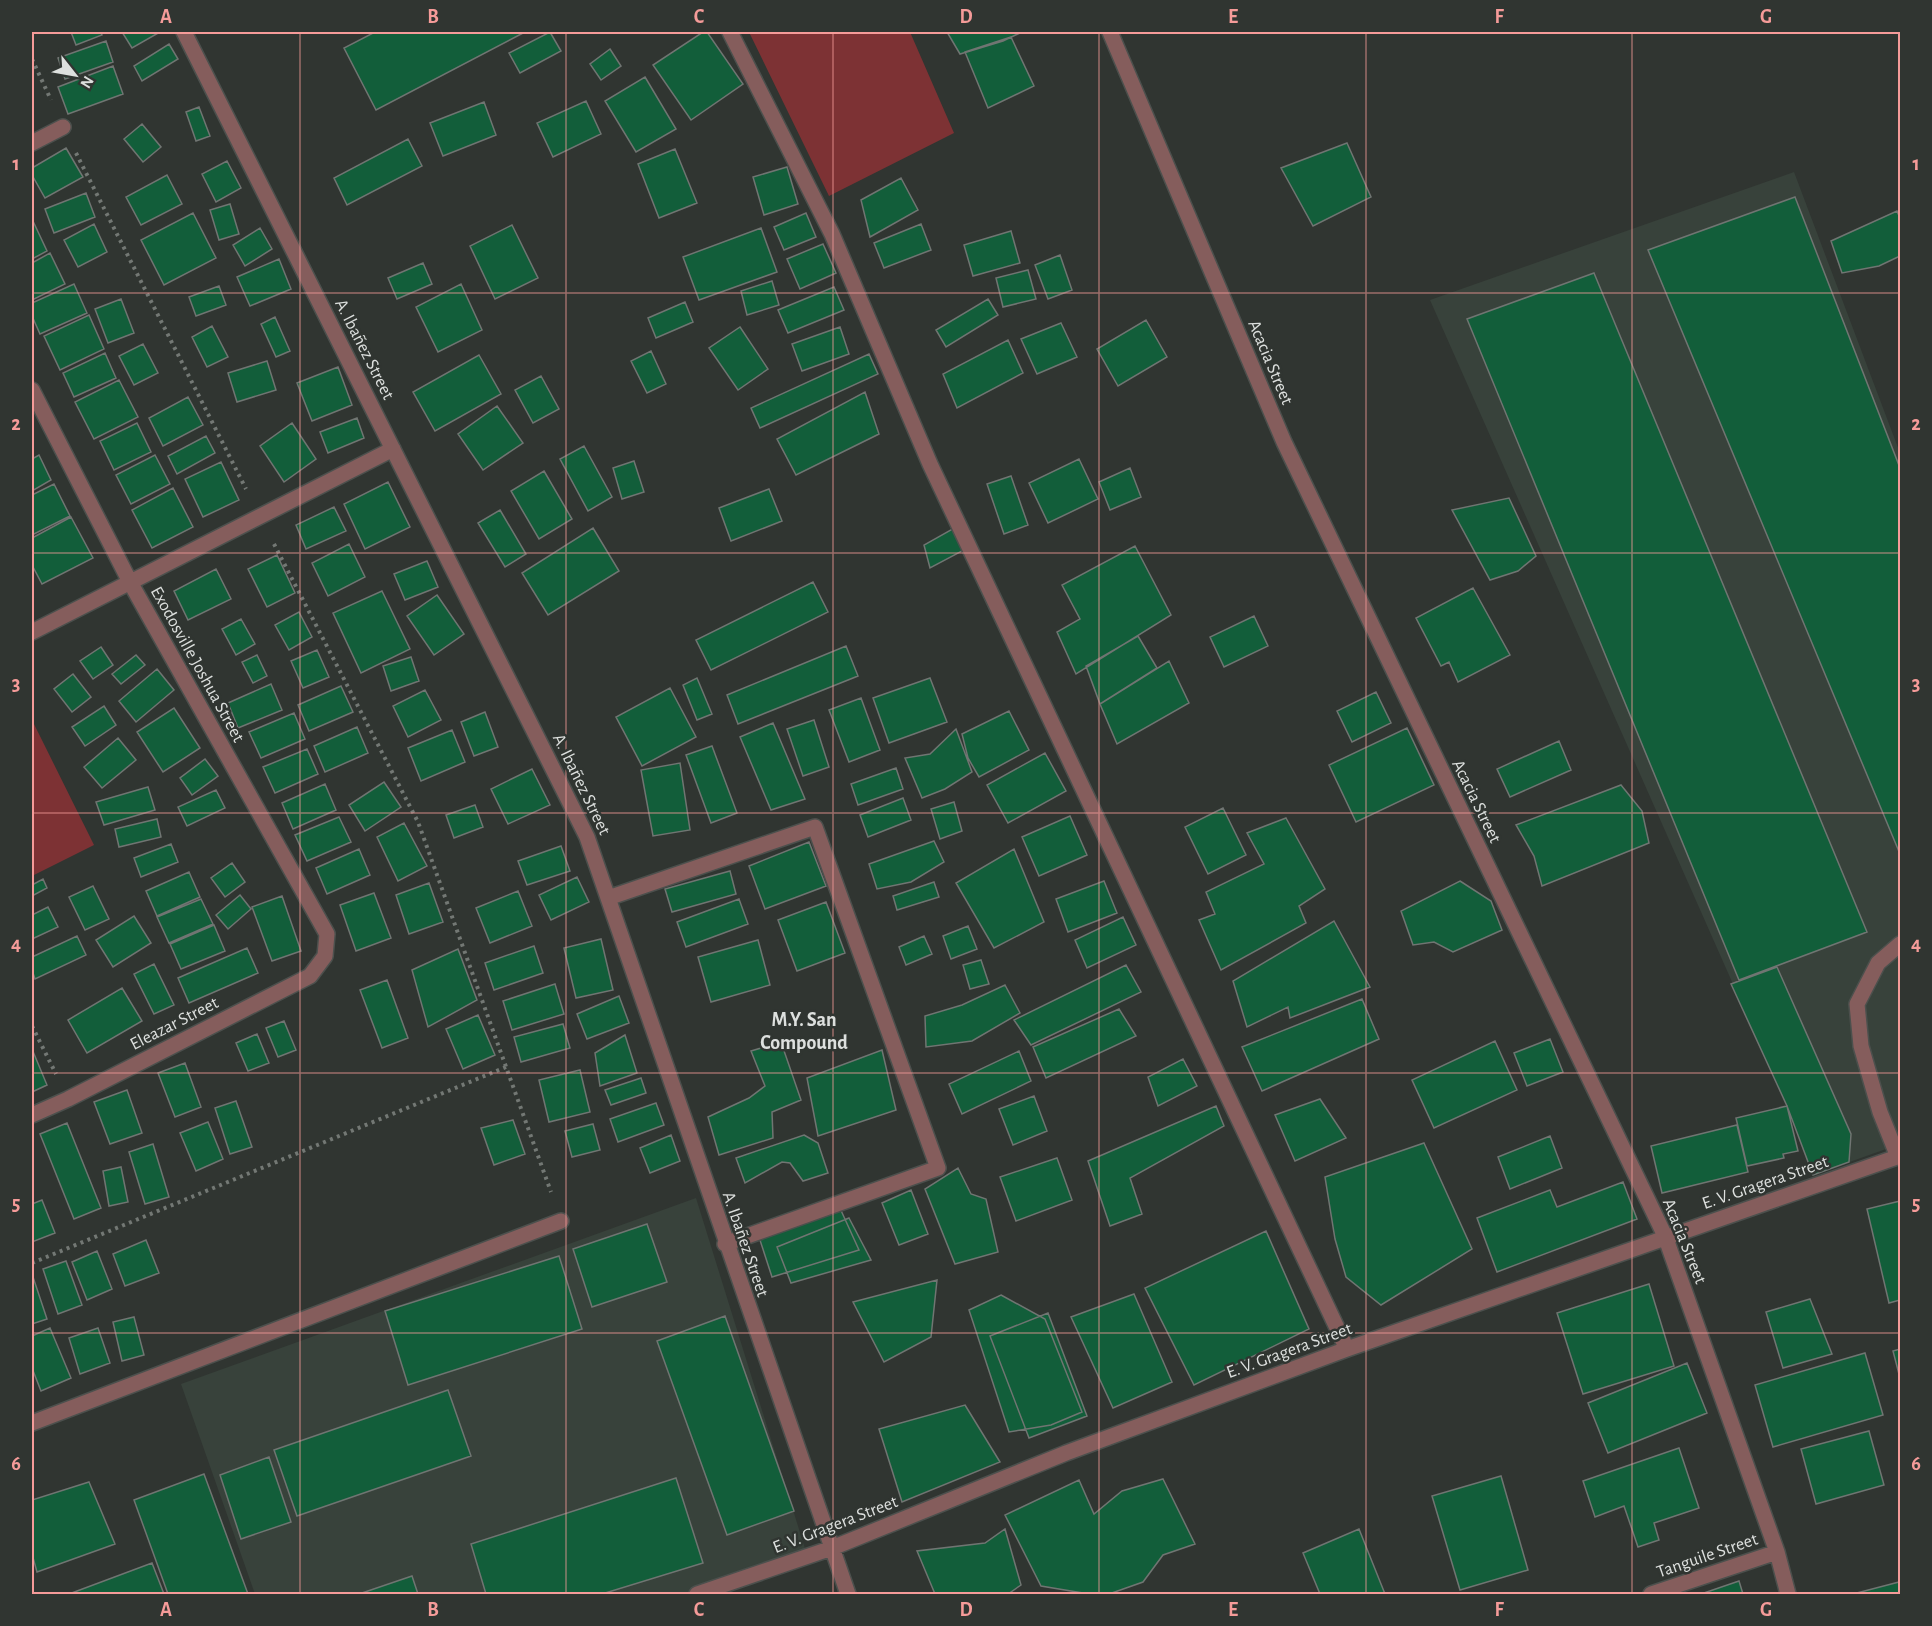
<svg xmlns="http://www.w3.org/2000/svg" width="1932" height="1626" viewBox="0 0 1932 1626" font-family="'Alegreya Sans',sans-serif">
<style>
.built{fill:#38423b}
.green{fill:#7d3234}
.building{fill:#125e3a;stroke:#707572;stroke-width:1.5}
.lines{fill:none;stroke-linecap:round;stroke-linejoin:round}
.minor-casing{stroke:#4c504d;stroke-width:18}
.path{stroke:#737874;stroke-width:4;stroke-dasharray:3 4.5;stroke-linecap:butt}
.minor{stroke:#855d5c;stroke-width:15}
.grid{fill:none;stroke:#f59b99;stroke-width:1.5;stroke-opacity:0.55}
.labels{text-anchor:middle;stroke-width:5;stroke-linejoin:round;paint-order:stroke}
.street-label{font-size:18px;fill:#dde0de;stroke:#303531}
.neighbourhood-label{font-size:20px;font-weight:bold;fill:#dde0de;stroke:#303531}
.neatline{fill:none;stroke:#f59b99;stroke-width:2}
.grid-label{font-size:20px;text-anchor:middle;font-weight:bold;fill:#f59b99}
</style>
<rect width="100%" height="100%" fill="#303531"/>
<path class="built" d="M1794,172L1900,453V1144L1813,1175L1787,1106L1430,300Z
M696,1198L807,1555L690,1594H255L181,1384Z"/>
<path class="green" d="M749,32H910L954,133L829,196Z
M32,720L94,845L32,876Z"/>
<path class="building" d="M71,32H100L102,35L76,45Z
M122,32H160L132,48Z
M375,32H525L376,110L344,48Z
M550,32L561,51L520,73L509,53Z
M703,32H707L743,84L691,120L653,65Z
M947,32H1022L1003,41L960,54Z
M1011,37L1034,86L988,108L965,52Z
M106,41L113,62L65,79L58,58Z
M169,44L178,59L142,81L134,66Z
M610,49L621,66L601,80L590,64Z
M113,66L123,94L68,114L58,87Z
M645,77L676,129L636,152L605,101Z
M586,101L601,134L553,157L537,123Z
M484,102L496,135L443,156L430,123Z
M199,107L210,136L196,141L186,112Z
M142,124L161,147L143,162L124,139Z
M408,139L422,166L347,205L334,178Z
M1347,143L1371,197L1313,226L1281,168Z
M66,148L83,177L45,198L32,175V168Z
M675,149L697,203L659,218L638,164Z
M227,161L241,188L216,202L202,174Z
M787,167L798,204L764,215L753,177Z
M167,175L182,204L141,225L126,197Z
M901,178L918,210L870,237L861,200Z
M86,193L95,217L54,233L45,209Z
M1795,197L1900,468V854L1648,250Z
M230,204L239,234L219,240L210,210Z
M1897,211L1900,218V256L1879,266L1842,273L1831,241Z
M193,213L216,258L164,285L141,240Z
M806,213L816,237L784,250L774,227Z
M32,219L47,251L32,259Z
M94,224L107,252L78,267L64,240Z
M921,224L931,250L884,268L874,243Z
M512,225L538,278L495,299L470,246Z
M260,228L272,249L245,266L233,245Z
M761,228L777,272L699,300L683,257Z
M1011,231L1020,263L973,276L964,245Z
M823,244L836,273L800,289L787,259Z
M50,253L65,284L32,300V263Z
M1060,255L1072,290L1048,299L1035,265Z
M279,259L291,289L250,306L237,277Z
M423,263L432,284L397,299L388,278Z
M1028,270L1036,299L1003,307L996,278Z
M1594,273L1867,932L1739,980L1467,319Z
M772,281L779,305L747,315L741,291Z
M74,284L87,313L40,334L32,316V303Z
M461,284L482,330L438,352L416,307Z
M219,286L226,305L196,316L189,297Z
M834,287L844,310L788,333L778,310Z
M121,299L134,333L108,343L95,309Z
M988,299L998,315L946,347L936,330Z
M685,302L693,322L656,338L648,318Z
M89,315L104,349L60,370L44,336Z
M275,317L290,351L276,357L261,324Z
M1146,320L1167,357L1118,386L1097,349Z
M1061,323L1077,357L1037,374L1021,339Z
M212,326L228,357L207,367L192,337Z
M740,327L768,369L738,390L709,348Z
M840,327L849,354L802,371L792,344Z
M1008,340L1023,373L957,408L943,374Z
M143,344L158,373L134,385L119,356Z
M651,351L666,384L647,393L631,361Z
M105,353L116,378L74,397L63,373Z
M869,354L878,374L760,428L751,408Z
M479,355L501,394L435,431L413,392Z
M267,361L276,390L237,402L228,373Z
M338,367L352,405L312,421L297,383Z
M541,376L559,409L533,423L515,390Z
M119,380L138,417L94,439L75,402Z
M865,392L879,434L796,475L777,439Z
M188,397L203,425L163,446L149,418Z
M497,406L523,443L483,470L458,434Z
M357,418L364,438L328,453L320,432Z
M137,423L151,452L114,470L100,441Z
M292,423L316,459L284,482L260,446Z
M206,436L215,453L177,474L168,456Z
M584,446L612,497L588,511L560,459Z
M39,455L51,480L32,491V459Z
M155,455L170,484L131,504L116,475Z
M1079,459L1098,499L1048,523L1029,483Z
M634,461L644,492L622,499L613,468Z
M221,462L239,500L203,517L185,479Z
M1130,468L1141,497L1110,510L1099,482Z
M544,471L572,519L539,539L511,491Z
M1011,476L1028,525L1004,534L987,484Z
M388,482L410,527L365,549L344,504Z
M54,484L70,516L32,535V495Z
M173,488L193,527L152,548L132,510Z
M769,489L782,521L731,541L719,508Z
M1509,498L1536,556L1518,571L1490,580L1452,510Z
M334,507L346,531L306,549L296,525Z
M500,510L526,554L505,567L478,523Z
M71,517L93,558L42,584L32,565V538Z
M956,527L964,550L930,568L924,545Z
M593,528L619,571L548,615L522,573Z
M349,544L365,577L328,596L312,563Z
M1135,546L1171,615L1076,674L1057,632L1080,619L1062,585Z
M277,555L295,593L267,607L248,569Z
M427,561L438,587L405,600L394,574Z
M216,569L231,599L188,620L174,591Z
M813,582L828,612L711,670L696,640Z
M1473,588L1510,655L1458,682L1449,662L1441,666L1416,618Z
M382,591L410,649L361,673L333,613Z
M437,595L464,634L434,655L407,616Z
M299,612L312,637L289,650L275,625Z
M1254,616L1268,646L1224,667L1210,637Z
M241,619L255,644L236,655L222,629Z
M1138,636L1157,668L1100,704L1086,666Z
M846,646L858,676L738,724L727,695Z
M101,647L113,665L93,679L80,661Z
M317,650L329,677L303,688L291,661Z
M136,655L145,665L121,684L112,674Z
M257,655L267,676L253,683L242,662Z
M411,657L419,681L391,691L383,666Z
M1169,661L1189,703L1117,744L1100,704Z
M157,669L174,690L136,722L119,701Z
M73,674L91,697L72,712L54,689Z
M697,678L712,714L697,720L683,685Z
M930,678L947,722L889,743L873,698Z
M271,684L282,710L238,728L228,703Z
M341,686L353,712L309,731L298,705Z
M670,688L696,737L642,766L616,717Z
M425,690L441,720L408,737L393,706Z
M1376,692L1391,723L1352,742L1337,711Z
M861,698L880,750L849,762L829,710Z
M104,706L116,725L85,746L72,727Z
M174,708L200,748L163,772L137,732Z
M1009,711L1029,750L979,777L968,758L962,734Z
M485,712L498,747L474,756L461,722Z
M294,713L305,739L261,758L249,732Z
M814,720L829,767L803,776L787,729Z
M773,723L805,799L771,810L740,737Z
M357,727L368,753L325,772L314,746Z
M1407,728L1434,785L1356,822L1329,765Z
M956,729L972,772L945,789L922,798L905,758L930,754Z
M452,730L465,762L421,781L408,748Z
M118,738L136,760L102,788L84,767Z
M1559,741L1571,770L1510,797L1497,769Z
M712,746L737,813L711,823L686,755Z
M307,749L318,774L275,793L263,767Z
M1045,753L1066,791L1008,823L987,785Z
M205,759L218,776L192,795L180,778Z
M680,763L690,830L653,836L641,770Z
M896,768L903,789L858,805L851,784Z
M532,769L550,805L508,824L491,789Z
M384,782L401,807L365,831L349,805Z
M325,784L336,810L293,829L282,803Z
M1621,785L1642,811L1649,843L1542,886L1534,856L1516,825Z
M148,787L155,810L104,825L96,802Z
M216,790L225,808L187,826L178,807Z
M903,798L911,820L868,837L860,815Z
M954,802L962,831L940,839L931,809Z
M475,805L483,827L454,838L446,815Z
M1223,808L1246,855L1208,874L1185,827Z
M1070,816L1087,855L1039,876L1022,837Z
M339,817L351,842L307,861L295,835Z
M1286,818L1325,889L1299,906L1306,923L1221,970L1199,920L1215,914L1206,892L1264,864L1247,833Z
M157,819L161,837L119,847L115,829Z
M404,823L427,866L398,881L377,837Z
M934,841L944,862L911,882L877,889L869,864Z
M809,842L826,886L765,909L749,866Z
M171,844L178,862L141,877L134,858Z
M561,846L570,871L527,885L518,861Z
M359,849L370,875L327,894L316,868Z
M1014,849L1044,922L994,948L956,883Z
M232,863L245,882L225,897L211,878Z
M730,871L736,894L672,912L665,889Z
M189,872L200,897L157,916L146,891Z
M577,877L589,902L551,920L539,895Z
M43,879L47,888L32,896V885Z
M1104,881L1117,913L1068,932L1056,899Z
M1460,881L1491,901L1502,930L1453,952L1434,942L1413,945L1401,911Z
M934,882L939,897L897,910L893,896Z
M429,883L443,922L409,934L396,895Z
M93,886L109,919L85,930L69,897Z
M518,891L532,926L490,943L476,908Z
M374,893L391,938L356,951L340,905Z
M240,895L251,909L228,929L216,915Z
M282,896L301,951L272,961L252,907Z
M201,899L213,924L169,943L157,917Z
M739,899L748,924L686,947L677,922Z
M826,902L845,953L797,971L778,920Z
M48,907L58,927L32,939V915Z
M134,916L151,943L113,967L96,940Z
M1123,917L1136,945L1087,968L1075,940Z
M1334,921L1370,987L1290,1018L1288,1007L1247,1027L1233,981Z
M214,925L225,951L181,969L170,944Z
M968,926L977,949L951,959L943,936Z
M77,936L86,955L35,979L32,970V957Z
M924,936L932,954L906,965L899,947Z
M601,939L613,990L576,998L564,948Z
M758,940L770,985L711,1002L698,957Z
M534,946L543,973L494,990L485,963Z
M247,948L258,973L189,1003L178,978Z
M458,949L477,1000L428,1027L412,970Z
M981,960L989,984L970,989L963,965Z
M154,964L174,1005L154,1014L134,974Z
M1126,965L1141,992L1031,1045L1014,1020Z
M1777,967L1851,1134L1849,1162L1813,1175L1787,1106L1731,984Z
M387,980L408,1038L382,1048L360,990Z
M555,984L564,1014L512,1030L503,1001Z
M1005,985L1020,1013L972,1041L926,1047L925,1016L962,1005Z
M122,988L142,1021L87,1053L68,1020Z
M619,996L629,1023L587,1039L577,1014Z
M1362,999L1379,1039L1262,1091L1242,1047Z
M1119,1009L1136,1036L1046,1078L1033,1047Z
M478,1015L495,1055L463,1069L446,1029Z
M284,1021L296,1050L278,1057L266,1028Z
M563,1024L570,1048L521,1062L514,1037Z
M257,1034L269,1063L248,1071L236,1043Z
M625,1035L637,1073L600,1086L595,1053Z
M1550,1039L1563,1072L1527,1086L1514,1053Z
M1495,1041L1517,1090L1434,1128L1412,1080Z
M781,1042L801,1100L772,1112L773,1138L719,1155L708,1117L749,1098L765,1086L751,1051Z
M32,1049L47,1085L32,1092Z
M882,1050L896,1110L818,1136L807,1078Z
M1019,1051L1031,1081L962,1114L949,1084Z
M1183,1059L1197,1086L1158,1106L1148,1077Z
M185,1063L201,1107L175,1117L158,1073Z
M580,1070L590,1112L549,1122L539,1080Z
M641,1078L646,1093L611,1105L605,1090Z
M127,1090L142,1133L110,1144L94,1102Z
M1034,1096L1047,1131L1013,1145L999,1109Z
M1320,1099L1346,1138L1295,1161L1275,1115Z
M236,1101L252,1147L230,1154L215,1108Z
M656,1103L664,1125L618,1142L610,1119Z
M1216,1106L1224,1126L1130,1178L1142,1214L1110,1226L1088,1161Z
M1787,1106L1798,1151L1783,1154L1784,1158L1747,1166L1736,1118Z
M513,1120L525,1154L494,1165L481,1128Z
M208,1122L223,1159L196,1171L180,1133Z
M67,1123L101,1208L74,1219L40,1134Z
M593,1124L600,1150L572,1157L565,1131Z
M1737,1125L1748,1172L1662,1193L1651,1146Z
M671,1135L680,1161L650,1173L640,1148Z
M804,1135L818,1143L828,1173L803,1181L790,1163L782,1162L745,1183L736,1158Z
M1550,1136L1562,1168L1510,1189L1498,1157Z
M1424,1143L1472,1249L1381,1305L1346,1277L1335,1239L1325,1177Z
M153,1144L169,1197L145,1204L129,1152Z
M1057,1158L1072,1200L1016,1221L1000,1177Z
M121,1167L128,1202L109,1206L103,1171Z
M958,1168L971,1194L986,1199L998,1252L955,1264L925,1189Z
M1623,1182L1637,1219L1497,1272L1477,1218L1550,1190L1557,1207Z
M911,1190L928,1234L899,1245L882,1203Z
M42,1200L55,1233L32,1242V1204Z
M1900,1201V1300L1889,1303L1867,1209Z
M839,1206L859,1250L772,1277L758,1234Z
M849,1218L871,1260L791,1283L777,1247Z
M647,1224L667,1282L592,1307L573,1249Z
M1266,1231L1309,1329L1194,1385L1145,1288Z
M146,1240L159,1273L125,1286L113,1254Z
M97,1251L112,1289L87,1300L72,1262Z
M559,1256L582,1329L408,1385L385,1311Z
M66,1261L82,1305L58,1314L43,1269Z
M32,1274L47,1319L32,1324Z
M937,1280L931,1337L884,1362L853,1302Z
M1649,1284L1674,1366L1583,1394L1557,1313Z
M1134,1294L1172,1382L1113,1408L1071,1317Z
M1001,1295L1045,1319L1082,1412L1051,1425L1009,1432L969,1310Z
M1810,1299L1832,1354L1783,1368L1766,1312Z
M1048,1313L1087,1416L1029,1438L990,1336Z
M725,1316L794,1511L727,1535L657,1341Z
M134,1317L144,1355L122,1361L113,1322Z
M50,1328L71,1378L41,1391L32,1368V1336Z
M98,1328L110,1363L80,1374L69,1338Z
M1900,1349V1378L1893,1351Z
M1865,1353L1883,1415L1773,1447L1755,1385Z
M1687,1363L1707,1413L1608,1453L1588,1403Z
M448,1390L471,1456L297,1516L274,1450Z
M965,1405L1000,1462L902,1502L879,1429Z
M1869,1431L1884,1485L1816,1504L1801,1449Z
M1679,1448L1699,1508L1654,1523L1659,1540L1638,1547L1624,1506L1595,1517L1583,1481Z
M269,1457L291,1522L241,1539L220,1475Z
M204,1474L248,1594H168L134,1500Z
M1501,1476L1528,1570L1460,1590L1432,1496Z
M676,1478L703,1563L602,1594H486L471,1544Z
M1163,1479L1195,1544L1163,1555L1143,1582L1109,1594H1089L1041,1586L1005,1515L1079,1480L1094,1514L1122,1491Z
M89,1482L115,1544L37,1572L32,1554V1500Z
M1005,1529L1021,1585L1008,1594H935L917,1551L985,1543Z
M1359,1529L1385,1594H1320L1303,1553Z
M152,1563L164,1594H69Z
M412,1576L418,1594H359Z
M1739,1581L1743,1594H1701Z
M1899,1582L1900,1594H1853Z"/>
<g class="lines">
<defs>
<path id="minor" d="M184,32L587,837L848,1594
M730,32L832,234L930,464L1347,1349
M1110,32L1284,442L1665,1236L1777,1552L1788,1594
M32,143L63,127
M32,390L130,582L327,934L325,956L310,976L68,1099L32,1115
M32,632L393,449
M608,898L815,827L938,1168L725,1244
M1898,1157L1880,1112L1861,1046L1857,1004L1878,963L1900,944
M32,1423L561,1221
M697,1594L832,1548L1066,1453L1347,1349L1900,1156
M1651,1594L1777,1552"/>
</defs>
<use href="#minor" class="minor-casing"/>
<path class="path" d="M32,59L51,100
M76,153L246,489
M274,544L418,822L551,1192
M32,1026L56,1074
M32,1263L506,1067"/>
<use href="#minor" class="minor"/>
</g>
<path class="grid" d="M300,32V1594M566,32V1594M833,32V1594M1099,32V1594M1366,32V1594M1632,32V1594M32,293H1900M32,553H1900M32,813H1900M32,1073H1900M32,1333H1900"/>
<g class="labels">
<g class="street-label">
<text transform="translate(365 349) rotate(63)" y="6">A. Ibañez Street</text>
<text transform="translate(1271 362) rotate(67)" y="6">Acacia Street</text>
<text transform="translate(198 664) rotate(61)" y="6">Exodosville Joshua Street</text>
<text transform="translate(582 784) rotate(64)" y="6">A. Ibañez Street</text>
<text transform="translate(1477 801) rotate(64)" y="6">Acacia Street</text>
<text transform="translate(174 1023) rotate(-27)" y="6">Eleazar Street</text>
<text transform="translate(1765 1182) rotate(-19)" y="6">E. V. Gragera Street</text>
<text transform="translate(1685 1241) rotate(68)" y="6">Acacia Street</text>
<text transform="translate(746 1244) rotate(71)" y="6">A. Ibañez Street</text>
<text transform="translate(1289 1350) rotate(-20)" y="6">E. V. Gragera Street</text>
<text transform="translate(835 1524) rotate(-21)" y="6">E. V. Gragera Street</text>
<text transform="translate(1707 1555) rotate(-19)" y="6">Tanguile Street</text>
</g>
<g class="neighbourhood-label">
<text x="804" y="1026">M.Y. San<tspan x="804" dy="23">Compound</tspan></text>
</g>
</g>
<rect width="1932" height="1626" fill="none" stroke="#303531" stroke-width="66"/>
<g transform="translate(75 75) rotate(121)" stroke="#303531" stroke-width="4.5" paint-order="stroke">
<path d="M0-4.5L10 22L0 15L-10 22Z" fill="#dde0de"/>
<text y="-9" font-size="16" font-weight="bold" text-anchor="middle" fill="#dde0de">N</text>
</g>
<rect x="33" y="33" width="1866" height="1560" class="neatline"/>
<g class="grid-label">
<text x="166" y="23">A</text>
<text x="433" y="23">B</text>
<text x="699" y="23">C</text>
<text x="966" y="23">D</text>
<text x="1233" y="23">E</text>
<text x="1499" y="23">F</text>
<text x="1766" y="23">G</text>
<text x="16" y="170">1</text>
<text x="1916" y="170">1</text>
<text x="16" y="430">2</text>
<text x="1916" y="430">2</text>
<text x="16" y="690">3</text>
<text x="1916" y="690">3</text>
<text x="16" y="950">4</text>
<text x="1916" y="950">4</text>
<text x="16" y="1210">5</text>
<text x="1916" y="1210">5</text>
<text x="16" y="1470">6</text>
<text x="1916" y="1470">6</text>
<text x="166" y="1616">A</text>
<text x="433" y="1616">B</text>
<text x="699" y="1616">C</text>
<text x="966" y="1616">D</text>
<text x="1233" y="1616">E</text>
<text x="1499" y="1616">F</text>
<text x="1766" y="1616">G</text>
</g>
</svg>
